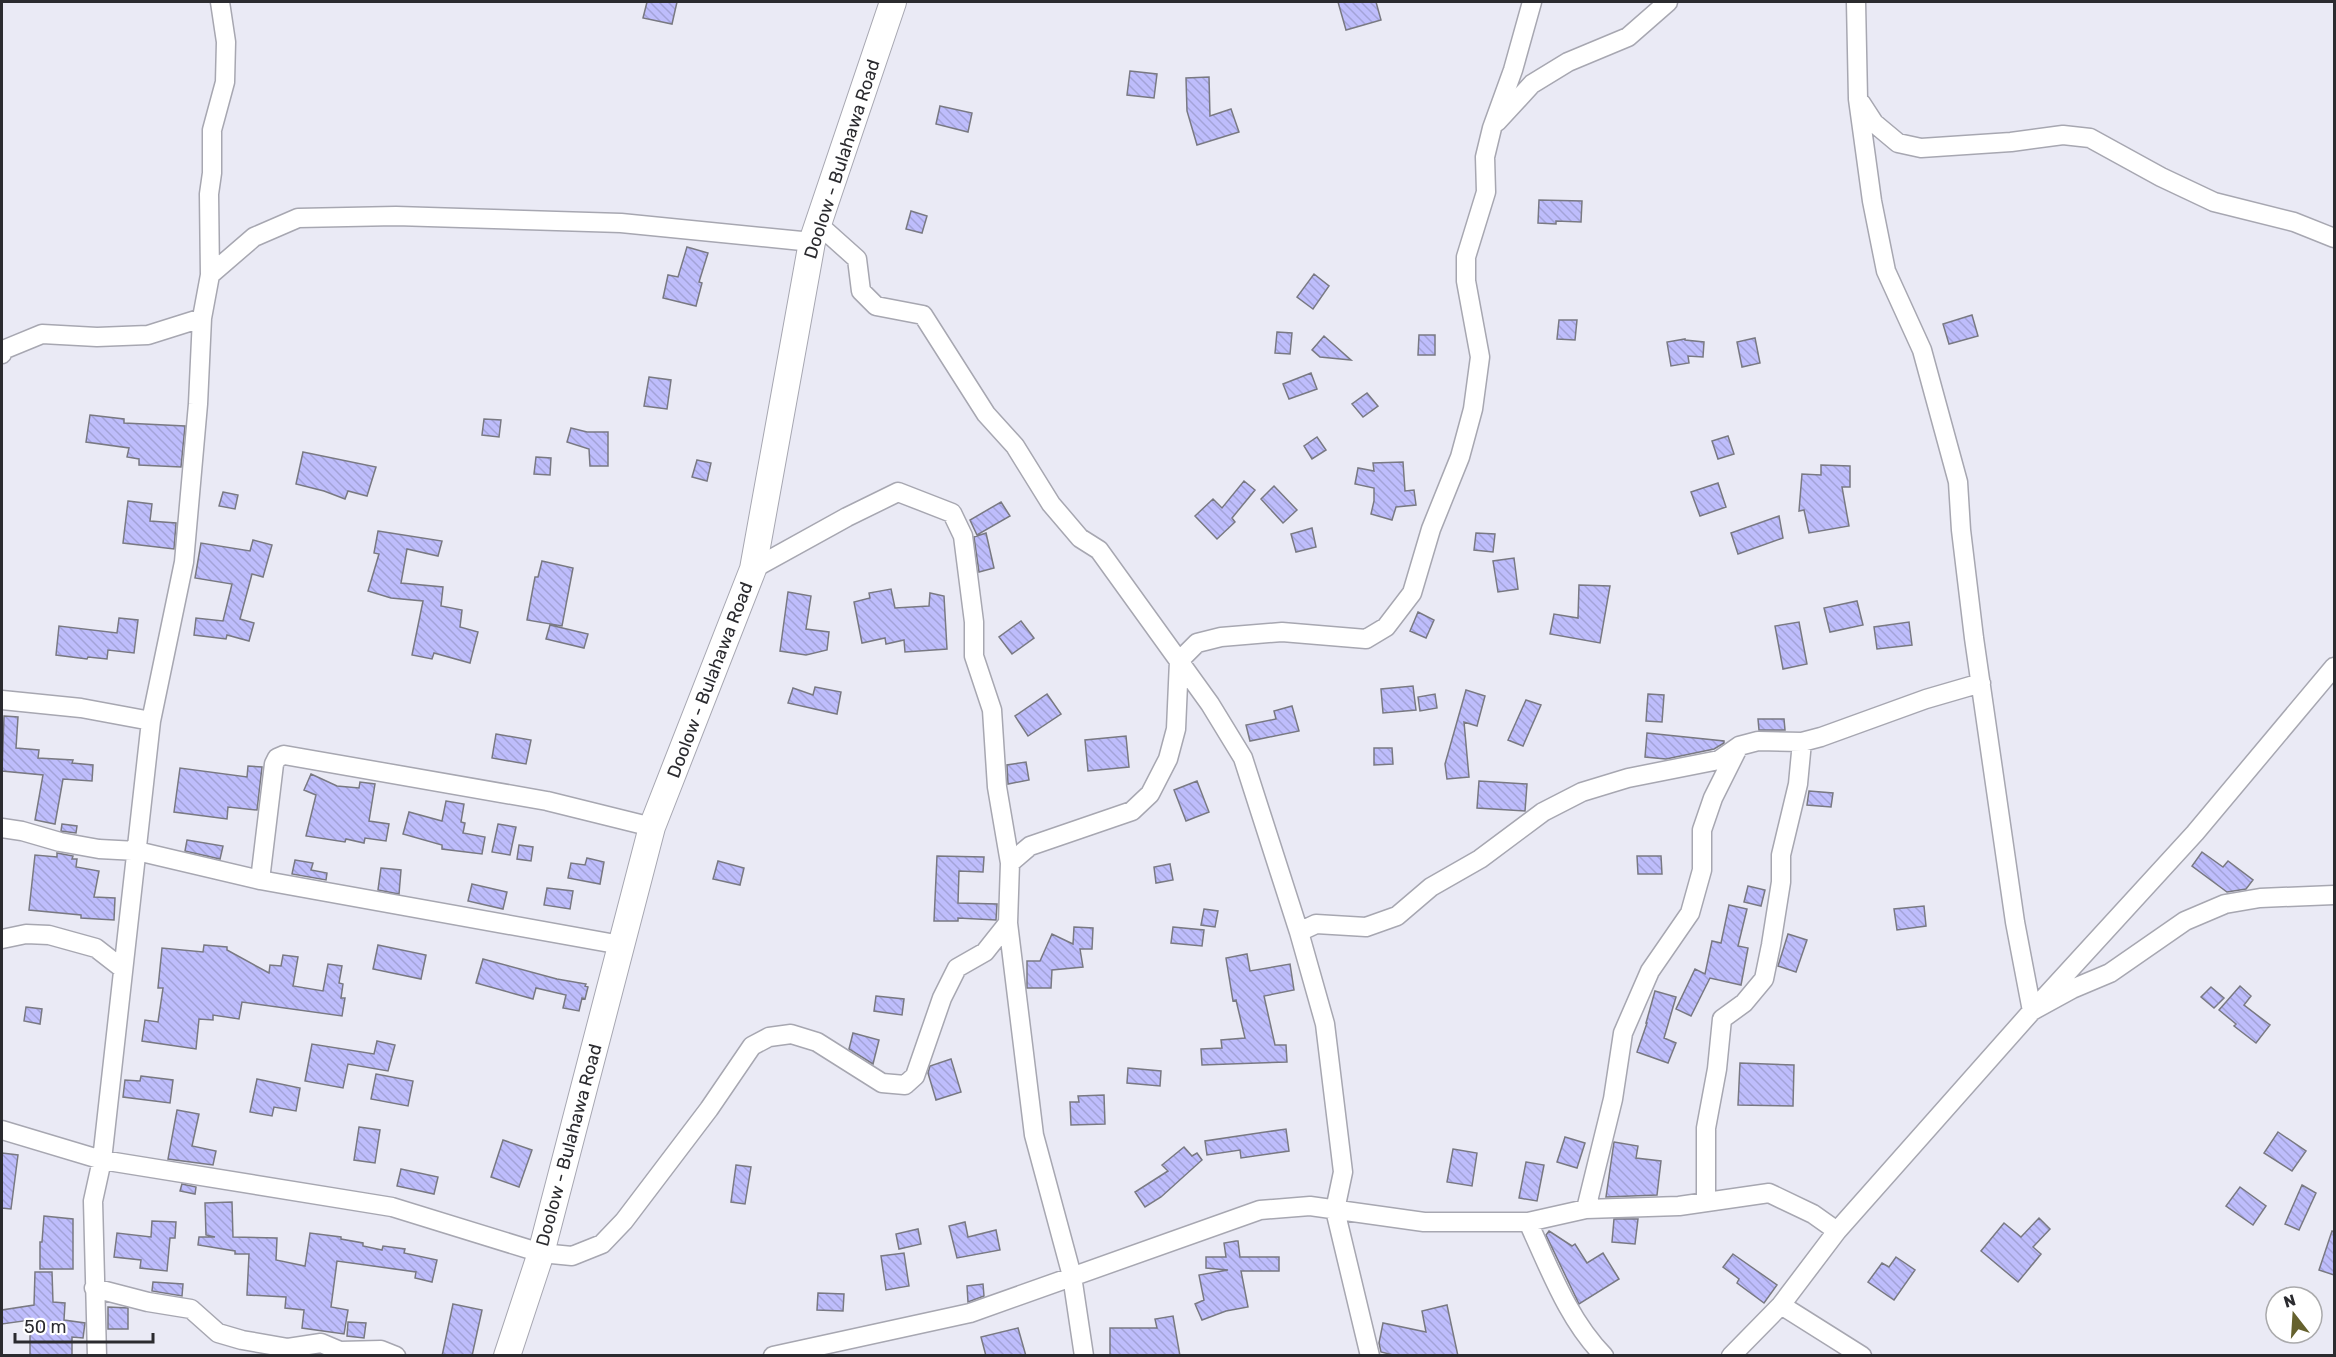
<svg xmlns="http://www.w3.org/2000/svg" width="2336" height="1357" viewBox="0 0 2336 1357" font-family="Rubik,sans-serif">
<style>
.building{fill:url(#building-back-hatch);stroke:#797982;stroke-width:1.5}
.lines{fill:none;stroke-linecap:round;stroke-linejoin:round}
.minor-casing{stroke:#a7a7b1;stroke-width:21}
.secondary-casing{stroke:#a7a7b1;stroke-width:28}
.minor{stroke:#fff;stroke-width:18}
.secondary{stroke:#fff;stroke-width:26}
.labels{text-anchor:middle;stroke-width:4.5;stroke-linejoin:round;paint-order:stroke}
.street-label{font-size:18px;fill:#2b2b2f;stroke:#fff}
</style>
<defs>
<pattern id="building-back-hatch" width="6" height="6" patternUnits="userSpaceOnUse" patternTransform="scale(1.5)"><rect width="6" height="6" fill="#bebdfc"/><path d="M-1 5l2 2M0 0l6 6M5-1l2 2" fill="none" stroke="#a3a3d8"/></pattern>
</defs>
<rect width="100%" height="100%" fill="#eaeaf5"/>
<path class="building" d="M647,2H677L672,24L643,18Z
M1338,2H1376L1381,20L1346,30Z
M1130,71L1157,74L1154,98L1127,95Z
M1209,77L1210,116L1231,109L1239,132L1197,145L1187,111L1186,78Z
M940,106L972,113L968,132L936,124Z
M1539,200L1582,201L1581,222L1556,221V224L1538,223Z
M911,211L927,216L922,233L906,229Z
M687,247L708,253L699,282L702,283L696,306L663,298L668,275L678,277Z
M1314,274L1329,286L1313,309L1297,297Z
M1972,315L1978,336L1949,344L1943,324Z
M1559,320H1577L1575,340L1557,339Z
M1277,332L1292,333L1290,354L1275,353Z
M1419,335H1435V355H1418Z
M1324,336L1351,360L1320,357L1312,350Z
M1755,338L1760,363L1742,367L1737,342Z
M1685,339V340L1704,342L1703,357L1688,356L1689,363L1671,366L1667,342Z
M1311,373L1317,389L1289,399L1283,384Z
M649,377L671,380L667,409L644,406Z
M1367,393L1378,406L1363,417L1352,404Z
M90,415L124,419V423L185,426L181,467L139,465V459L127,457L129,448L86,442Z
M484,419L501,420L499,437L482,435Z
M571,428L587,432H608V466H590L589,449L567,442Z
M1728,436L1734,454L1718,459L1712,441Z
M1317,437L1326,450L1312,459L1304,446Z
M303,452L376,467L367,496L348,491L345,499L324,491L296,484Z
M536,457L551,458L550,475L534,474Z
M697,460L711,463L707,481L692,477Z
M1403,462L1405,491L1414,490L1416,505L1396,507L1392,520L1371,514L1374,501V488L1355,484L1358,468L1374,471L1373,463Z
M1821,465L1850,466V487H1842L1849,526L1809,533L1804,510L1799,511L1802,474L1821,475Z
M1244,481L1255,490L1232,518L1235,522L1217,539L1195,516L1213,499L1222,508Z
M1718,483L1726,507L1700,516L1691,492Z
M1274,486L1297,510L1283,523L1261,499Z
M223,492L238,495L235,509L219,506Z
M128,501L152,504L150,521L176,523L174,549L123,543Z
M1001,502L1010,516L977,535L970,520Z
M1779,516L1783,538L1738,554L1731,533Z
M1312,528L1316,547L1296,552L1291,534Z
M378,531L442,541L438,556L407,549L401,583L443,587L441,606L462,610L460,627L478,632L470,663L434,653L432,659L412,655L423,601L391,598L368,591L379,554L374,553Z
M986,533L994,568L979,572L974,537Z
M1476,533L1495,534L1493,552L1474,550Z
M253,540L272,545L263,577L252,574L240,619L254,623L249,641L227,635L226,639L194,635L196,618L223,621L232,584L195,578L201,543L250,551Z
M1514,558L1518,589L1498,592L1493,561Z
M542,561L573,568L562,626L527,620L535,577H538Z
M1579,585L1610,586L1600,643L1550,634L1554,614L1578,618Z
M891,589L895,608L929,606L930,593L944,596L947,649L905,652L904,640L886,644L885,638L862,643L854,602L870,598L869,593Z
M788,592L811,596L806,629L829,632L827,650L806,655L780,651Z
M1857,601L1863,625L1830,632L1824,608Z
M1418,612L1434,620L1426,638L1410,631Z
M119,618L138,620L134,653L108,650L107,659L88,657L87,659L56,655L59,626L117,633Z
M1021,621L1034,638L1012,654L999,637Z
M1799,622L1807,664L1783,669L1775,626Z
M1909,622L1912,645L1877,649L1874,627Z
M550,625L588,634L584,648L546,639Z
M1413,686L1416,710L1383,713L1381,689Z
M815,687L841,692L837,714L788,703L793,688L813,695Z
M1466,690L1485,696L1477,726L1464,722L1469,777L1447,779L1445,764Z
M1047,694L1061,714L1028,736L1015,716Z
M1435,694L1437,708L1420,711L1418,697Z
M1648,694L1664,695L1662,722L1646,721Z
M1526,700L1541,705L1523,746L1508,740Z
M1292,706L1299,731L1250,741L1246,725L1276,719L1274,711Z
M4,716L18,717L16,748L39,750L38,758L73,760L72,763L93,765L92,781L63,779L55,824L35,820L43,775L2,771Z
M1758,719H1784L1785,730H1759Z
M1647,733L1724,741V743L1714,749L1666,759L1645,757Z
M496,734L531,740L526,764L492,758Z
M1126,736L1129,767L1088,771L1085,740Z
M1374,748H1392L1393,764L1374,765Z
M1026,762L1029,780L1008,784L1007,765Z
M248,766L262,767L257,810L228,807L227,819L174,812L180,768L247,777Z
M311,774L337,786L359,788L360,782L375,784L369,821L389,824L386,841L365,838L364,843L346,839L345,842L306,836L316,795L304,790Z
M1197,781L1209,812L1186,821L1174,790Z
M1479,781L1527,784L1525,811L1477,808Z
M1809,791L1833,793L1831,807L1807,805Z
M446,801L464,804L461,822L465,823L463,833L485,837L482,854L442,849V845L403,834L409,812L442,821Z
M62,824L77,826L76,833L61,831Z
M498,824L516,827L510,855L492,852Z
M187,840L223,846L220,859L185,851Z
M519,845L533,847L531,861L517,859Z
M2202,852L2223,867L2228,861L2253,880L2246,889L2227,892L2192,866Z
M57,853L73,856L72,859H77L76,867L99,871L94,897L115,898L114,920L81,918V915L29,910L35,855L57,857Z
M937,856L984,857L983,872L959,871L958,903L997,904L996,920L958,918V921H934Z
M1637,856H1661L1662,874H1638Z
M587,858L604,862L600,884L568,878L571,863L585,865Z
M295,860L313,863L311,870L327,873L326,880L292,874Z
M718,861L744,868L740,885L713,879Z
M1170,864L1173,880L1156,883L1154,867Z
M381,868L401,870L399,894L378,890Z
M472,884L507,892L503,909L468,901Z
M1748,886L1765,890L1761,906L1744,902Z
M547,888L573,891L570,909L544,905Z
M1729,905L1747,909L1738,946L1748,948L1741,985L1710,978L1691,1016L1676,1009L1695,969L1705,974L1712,941L1721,943Z
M1924,906L1926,926L1897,930L1894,909Z
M1204,909L1218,911L1215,927L1201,925Z
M1074,927L1093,928L1092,949H1080L1083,967L1052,970L1051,988H1027V961H1040L1052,934L1073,944Z
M1173,927L1204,930L1202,946L1171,943Z
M1788,934L1807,940L1796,972L1778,966Z
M204,945L227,947V950L269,973L270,965L281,966L283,955L298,957L293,986L323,991L328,964L342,966L339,983L343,984L341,998H345L342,1016L242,1002L239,1019L213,1015V1020L199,1019L196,1049L142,1041L145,1020L158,1022L163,988H158L162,948L203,952Z
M378,945L426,955L421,979L373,969Z
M1247,954L1250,971L1290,964L1294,990L1264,996L1275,1045H1286L1287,1062L1202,1065L1201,1049L1222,1048L1221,1040L1245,1038L1236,1000L1233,1001L1226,958Z
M483,959L557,979L586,984L585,986L588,987L585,999L582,998L579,1011L563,1008L566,995L536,988L533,999L476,983Z
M2240,986L2251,996L2244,1005L2270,1025L2256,1043L2234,1026L2236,1024L2219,1010Z
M2211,987L2224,998L2214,1008L2201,997Z
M1655,991L1676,997L1664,1038L1676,1043L1668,1063L1637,1052L1647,1023H1646Z
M876,996L904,999L902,1015L874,1011Z
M26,1007L42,1009L40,1024L24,1021Z
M853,1033L879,1040L873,1064L849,1049Z
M377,1041L395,1045L388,1071L348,1064L343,1088L305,1081L312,1044L374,1054Z
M951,1059L961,1092L936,1100L928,1073L930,1066Z
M1740,1063L1794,1065L1793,1106L1738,1105Z
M1128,1068L1161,1071L1160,1086L1127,1083Z
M376,1074L413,1081L408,1106L371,1099Z
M141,1076L173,1080L170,1103L123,1097L125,1080L140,1081Z
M257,1079L300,1088L296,1111L274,1107L272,1116L250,1112Z
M1104,1095L1105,1124L1071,1125L1070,1102H1079L1078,1096Z
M177,1110L199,1114L192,1146L216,1151L213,1165L168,1159Z
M359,1127L380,1130L375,1163L354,1160Z
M1286,1129L1289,1151L1241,1158L1240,1150L1207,1155L1205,1141Z
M2278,1132L2306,1151L2292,1171L2264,1153Z
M1565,1137L1585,1143L1577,1168L1557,1162Z
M503,1140L532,1150L519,1187L491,1177Z
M1614,1142L1638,1146L1636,1158L1661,1161L1657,1195L1606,1197Z
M1184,1147L1192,1156L1197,1153L1202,1160L1161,1197L1145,1207L1135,1192L1168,1171L1162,1165Z
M1453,1149L1477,1153L1472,1186L1447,1182Z
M2,1153L18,1155L11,1209L2,1208Z
M1526,1162L1544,1165L1537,1201L1519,1198Z
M736,1165L751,1167L745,1204L731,1202Z
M401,1169L438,1177L434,1194L397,1186Z
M182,1184L196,1187L195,1194L180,1191Z
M2302,1185L2316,1193L2299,1230L2285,1224Z
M2240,1187L2266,1206L2253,1225L2226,1206Z
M232,1202L233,1237L277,1238L276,1260L305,1266L310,1233L341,1237V1239L363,1243V1246L382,1250L383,1246L405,1249L404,1253L437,1260L432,1282L415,1278L416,1272L337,1261L331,1307L348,1310L344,1334L302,1328L304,1310L285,1308L286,1297L247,1295L249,1254H235V1251L198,1245L199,1237H215L206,1235L205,1203Z
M44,1216L73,1219V1269H40V1242H42Z
M2039,1218L2050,1229L2033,1247L2041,1254L2018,1282L1981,1251L2004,1223L2021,1237Z
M1614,1219H1638L1635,1244L1612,1242Z
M152,1221L176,1222L175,1238H170L167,1271L140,1268L141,1260L114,1257L117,1233L151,1237Z
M965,1222L968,1237L996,1230L1000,1250L957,1258L949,1226Z
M918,1229L921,1244L899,1249L896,1234Z
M1549,1231L1572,1246L1575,1244L1587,1263L1603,1253L1619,1279L1579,1304L1546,1235Z
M2332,1231L2334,1232V1275L2319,1270Z
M1236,1241H1238L1240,1257H1279V1271H1241L1248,1307L1226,1311L1202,1320L1195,1304L1204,1300L1199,1275L1228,1270L1206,1268V1257H1226L1224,1243Z
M904,1253L909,1286L886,1290L881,1256Z
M1733,1254L1777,1285L1764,1303L1737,1283L1739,1279L1723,1267Z
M1896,1257L1915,1270L1894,1300L1868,1282L1882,1263L1889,1267Z
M35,1272H52L53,1302L65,1303L64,1320L85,1323L83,1338L72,1337V1356H30V1320L2,1324V1310L34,1305Z
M153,1282L183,1284L182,1296L152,1291Z
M983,1284L984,1296L968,1302L967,1286Z
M818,1293L844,1294L843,1311L817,1310Z
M453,1304L482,1310L472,1356H442Z
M1447,1305L1458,1356H1397L1381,1352L1379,1343L1383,1323L1426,1332L1422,1311Z
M108,1307L128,1308V1329H108Z
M1173,1316L1180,1356H1110V1328H1157L1155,1319Z
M348,1322L366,1323L364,1338L347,1336Z
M1018,1328L1026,1356H986L981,1337Z"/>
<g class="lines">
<defs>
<path id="minor" d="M1856,2L1858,99L1872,201L1886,271L1922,350L1958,482L1961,530L1974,638L2015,922L2032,1011L2072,989L2110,973L2185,921L2225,904L2260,898L2334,895
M1861,103L1874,123L1898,143L1921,148L2011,142L2063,135L2090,138L2161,177L2214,202L2294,222L2334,238
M1497,122L1532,84L1568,62L1628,37L1668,2
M819,225L857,259L861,291L876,306L923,315L986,414L1015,446L1051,504L1080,538L1099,550L1210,704L1243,758L1299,932L1325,1024L1343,1172L1335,1210L1370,1356
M210,275L254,237L298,218L396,216L621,223L812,242
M2,354L3,350L42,334L97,337L148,335L202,318
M753,569L847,517L898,492L952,513L963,536L974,622V656L992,710L997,787L1010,863L1008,923L1034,1135L1072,1276L1084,1356
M2,700L81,708L151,721
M2,828L22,831L60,842L99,849L137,851L260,880L274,764L277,758L284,755L547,801L652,827
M1010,863L1030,846L1132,811L1150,794L1168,759L1176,729L1179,661L1197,643L1221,637L1282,632L1366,639L1386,627L1412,593L1431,529L1460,457L1473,409L1480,357L1466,281V257L1486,192L1485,157L1492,128L1513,70L1532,2
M260,880L621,945
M1299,932L1316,924L1366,927L1397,916L1431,887L1480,859L1543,812L1582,792L1628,778L1719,760L1739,746L1758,741L1802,742L1821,737L1926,699L1981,683
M2,939L26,934L49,935L96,948L123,969
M2,1130L102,1160L392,1207L541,1253L572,1256L602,1244L624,1221L709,1109L752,1046L769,1037L791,1034L817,1042L882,1083L905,1085L915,1076L942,998L957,968L985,952L1008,923
M1706,1202V1128L1717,1069L1722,1019L1744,1003L1764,979L1771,945L1781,882V855L1798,784L1802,742
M1586,1209L1613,1099L1623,1033L1650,971L1690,913L1702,870V830L1713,798L1738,748
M1528,1222C1549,1267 1568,1320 1604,1356
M94,1288L148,1302L191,1309L218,1333L242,1340L288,1348L321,1343L340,1351L381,1350L396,1356
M1781,1305L1862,1356
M97,1356L93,1201L102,1160L151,721L184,562L198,404L202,318L210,275L209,194L212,173V130L225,82L226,42L220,2
M773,1356L970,1313L1260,1210L1310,1206L1424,1222H1528L1586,1209L1679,1206L1769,1193L1813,1214L1837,1231
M1731,1356L1781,1305L1837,1231L2032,1011L2195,833L2334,667"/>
<path id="secondary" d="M507,1356L541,1253L652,827L753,569L812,242L893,2"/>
</defs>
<use href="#minor" class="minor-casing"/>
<use href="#secondary" class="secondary-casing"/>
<use href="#minor" class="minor"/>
<use href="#secondary" class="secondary"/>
</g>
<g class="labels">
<g class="street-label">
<text transform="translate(842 159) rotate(-72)" y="6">Doolow - Bulahawa Road</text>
<text transform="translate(710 680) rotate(-69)" y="6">Doolow - Bulahawa Road</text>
<text transform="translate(569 1145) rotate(-75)" y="6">Doolow - Bulahawa Road</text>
</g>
</g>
<rect width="2336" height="1357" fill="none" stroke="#2b2b2f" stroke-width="6"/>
<g transform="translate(2294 1315) rotate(343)"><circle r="28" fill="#ffffff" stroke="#aaaaac" stroke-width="1.5"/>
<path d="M0-4.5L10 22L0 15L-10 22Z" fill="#65612e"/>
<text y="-9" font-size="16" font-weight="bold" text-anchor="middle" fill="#2b2b2f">N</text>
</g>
<path d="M15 1333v9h138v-9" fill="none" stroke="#2b2b2f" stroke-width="3"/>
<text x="24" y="1333" font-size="18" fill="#2b2b2f" stroke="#ffffff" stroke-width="4.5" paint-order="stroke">50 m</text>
</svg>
